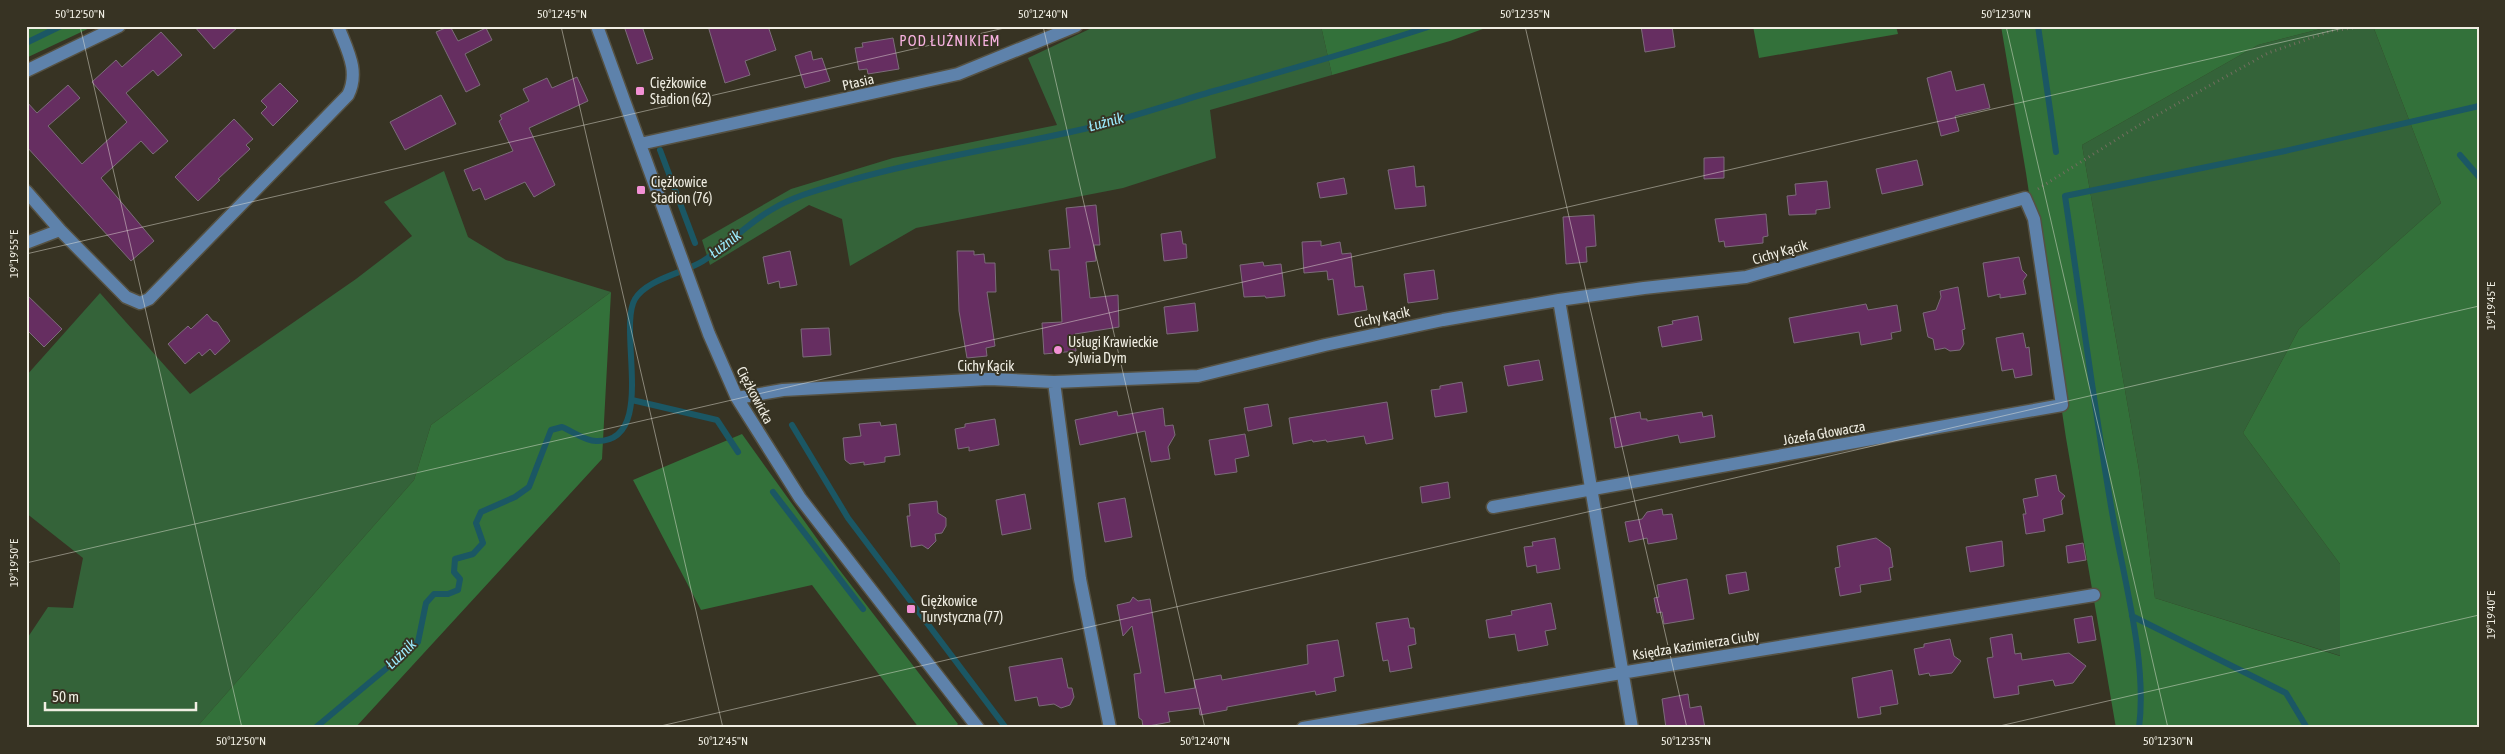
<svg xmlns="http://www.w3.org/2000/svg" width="2505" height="754" viewBox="0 0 2505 754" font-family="'Asap Condensed',sans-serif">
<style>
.green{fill:#346339}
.forest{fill:#33713a}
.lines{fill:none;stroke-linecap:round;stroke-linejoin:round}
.stream{stroke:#1b5764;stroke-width:6}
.building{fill:#662e61;stroke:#7c6c7a}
.minor-casing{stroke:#555142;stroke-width:15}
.path{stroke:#716e5f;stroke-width:3;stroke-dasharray:1 4;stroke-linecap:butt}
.minor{stroke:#5e82ab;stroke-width:12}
.ticks{fill:none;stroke:#f0eee3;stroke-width:1;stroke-opacity:0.45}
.poi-dot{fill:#f391d5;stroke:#373323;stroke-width:2}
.labels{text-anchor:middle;stroke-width:4;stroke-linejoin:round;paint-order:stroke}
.street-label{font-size:14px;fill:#f0eee3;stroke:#373323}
.poi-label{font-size:14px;fill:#f0eee3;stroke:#373323;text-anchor:start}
.neighbourhood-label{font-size:15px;letter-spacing:1px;fill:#f7b2e0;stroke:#373323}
.water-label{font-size:15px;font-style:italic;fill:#9cebfe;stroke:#373323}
.neatline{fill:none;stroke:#f0eee3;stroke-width:2}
.ticks-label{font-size:12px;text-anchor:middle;fill:#f0eee3}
</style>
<rect width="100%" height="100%" fill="#373323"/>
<path class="green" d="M1096,26H1321L1332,75L1210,110L1216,158L1123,188L916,228L850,266L842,219L809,205L710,265L702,240L791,189L893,158L1057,125L1028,58Z
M2332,26H2373L2441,203L2299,329L2243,433L2340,564L2341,656L2155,598L2139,470L2082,145L2258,45Z
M444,171L468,237L506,260L611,292L431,425L414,480L196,728H26V640L48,607L73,608L83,558L26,513V376L100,293L190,394L356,279L412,236L384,202Z"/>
<path class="forest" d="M26,26H94L26,58Z
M1321,26H1491L1450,41L1332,75Z
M1753,26H1896L1898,34L1759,58Z
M2001,26H2332L2258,45L2082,145L2139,470L2155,598L2340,656V564L2243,433L2299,329L2441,203L2373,26H2479V728H2116L2066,438L2026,173Z
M611,292L602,459L355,728H196L414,480L431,425Z
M742,434L838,568L958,724L954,728H919L812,585L701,610L633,480Z"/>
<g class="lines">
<path class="stream" d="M2038,26L2056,152
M26,43L61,26
M660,150L695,243
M2460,155L2479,177
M632,400L717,420L738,452
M792,425L848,518L1006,728
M773,492L863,609
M2132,616L2286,693L2307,728
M315,728L418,642L426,603L434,594H448L458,590L460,579L454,572L455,559L473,554L483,543L476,523L481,512L515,497L529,487L551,430L562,427C572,431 585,441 596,441C658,443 617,329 635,299C647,279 684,273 703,261C727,246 747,224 771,210C797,194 826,188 855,179C933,157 1013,146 1092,127C1133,117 1173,103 1214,91C1287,70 1359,50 1431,26
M2139,728C2148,658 2121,570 2110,500C2093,399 2080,297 2065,196L2285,151L2479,106"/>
</g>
<path class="building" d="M194,26H239L214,49Z
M450,26L458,41L486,28L492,40L465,54L480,85L466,92L436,32Z
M624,26H642L653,59L637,64Z
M708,26H768L776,50L745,61L750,75L725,83Z
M1641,26H1672L1675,47L1645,52Z
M161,32L182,55L158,76L153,70L126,93L168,141L153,154L141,141L101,178L154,241L131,261L26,146V101L37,113L68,85L80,98L48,126L82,164L127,122L92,82L116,60L122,67Z
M893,38L899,69L868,74L867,69L859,70L855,48L863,47L862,43Z
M811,51L813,60L822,58L830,81L805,88L795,56Z
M1951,71L1956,91L1984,84L1990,108L1955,116L1959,131L1941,136L1927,78Z
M577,77L588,101L529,128L555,185L534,197L525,182L485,200L480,188L473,191L464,170L513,151L499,121L502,119L500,115L529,101L523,89L547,78L552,88Z
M280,83L298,101L273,126L261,113L267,107L261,101Z
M441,95L456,124L405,150L390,122Z
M234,119L253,139L246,145L250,149L218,179L220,180L198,201L175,177Z
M1724,157V178L1704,179V158Z
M1917,160L1923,185L1882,194L1876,169Z
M1414,166L1416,187L1424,186L1426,206L1395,209L1388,170Z
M1344,178L1347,194L1320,198L1317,183Z
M1827,181L1830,208L1816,210V214L1789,215L1787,196L1796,195L1795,184Z
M1096,205L1100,245H1094L1096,261L1086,262L1090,298L1118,295L1119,327L1075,334L1076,351L1044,354L1042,323L1062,322L1059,270H1051L1049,250L1070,248L1066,208Z
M1766,214L1768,236L1763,237V243L1725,247L1724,241L1719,242L1715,219Z
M1594,215L1596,246L1586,247L1587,262L1566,264L1563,217Z
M1181,231L1183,244H1186L1187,258L1164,261L1161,234Z
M1321,241V246L1340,242L1342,254L1351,253L1355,287L1363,286L1367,310L1338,315L1333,279L1328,280L1327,271L1304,273L1302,242Z
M790,251L797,285L780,288L779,281L768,284L763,257Z
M957,251H974V255L984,254L985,263H995L996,292H987L995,346L986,348L987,356L967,358L959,311Z
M2019,257L2022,270L2027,275L2023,281L2026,294L2000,298V294L1988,297L1983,263Z
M1263,262L1264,266L1281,264L1285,296L1266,298L1265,296L1244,297L1240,265Z
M1434,270L1438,299L1408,303L1404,274Z
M1958,287L1965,329L1962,330L1964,344L1960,350L1950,351L1945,348L1935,350L1933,339L1928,337L1923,313L1936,310L1941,297L1940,291Z
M26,294L62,329L44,347L26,329Z
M1195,303L1198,331L1167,334L1164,307Z
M1866,304L1868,310L1897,305L1901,331L1891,333L1892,339L1861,345L1859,332L1794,343L1789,318Z
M207,314L213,321L217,322L230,341L215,355L210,349L202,356L199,352L185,364L168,344L188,326L191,329Z
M1698,316L1702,340L1662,347L1658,327L1673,324L1672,321Z
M829,328L831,355L803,357L801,329Z
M2023,333L2026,348L2029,347L2032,375L2015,378L2013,369L2002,371L1996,338Z
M1539,360L1543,380L1508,386L1504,366Z
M1462,382L1467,412L1435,417L1431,390L1440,389V386Z
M1387,402L1393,439L1366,444L1364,436L1327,442L1326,440L1313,442L1312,440L1293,444L1289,418Z
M1268,404L1272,426L1248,431L1244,408Z
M1163,408L1165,426L1173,425L1175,435L1168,447L1170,459L1151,462L1145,431L1080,445L1075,420L1117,411L1118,416Z
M1640,412L1641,419H1647V421L1702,412L1703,417L1712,415L1715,437L1680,443L1678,435L1615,448L1610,418Z
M995,419L999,445L969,451V447L958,449L955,429L965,427V424Z
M880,422L881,426L896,424L900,455L885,457V462L864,465V462L850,464L845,460L843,438L861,436L859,424Z
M1245,434L1249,456L1235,459L1237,472L1215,475L1209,440Z
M2056,475L2059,491L2065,496L2061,501L2063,514L2043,519L2045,531L2026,534L2023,514H2026L2023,499L2038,496L2035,479Z
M1448,482L1450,498L1422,503L1420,487Z
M1025,494L1031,529L1002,535L996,500Z
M1125,498L1132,537L1105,542L1098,503Z
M937,501L938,513L946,518V526L942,533L935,534L936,541L928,549L922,545L911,547L907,516H910L909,504Z
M1662,509L1663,515L1672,514L1677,539L1648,544L1647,538L1629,542L1625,522L1642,519L1647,512Z
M1555,538L1560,569L1537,573L1536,565L1527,567L1524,547L1533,546L1532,542Z
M1876,538L1890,548L1893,567L1889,568L1891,580L1860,585L1861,592L1840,596L1835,568L1840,567L1837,546Z
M2002,541L2004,566L1970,572L1966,547Z
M2083,543L2086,560L2068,563L2066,546Z
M1746,572L1749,590L1729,594L1726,575Z
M1687,579L1694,619L1664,624L1662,612L1657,613L1654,598L1659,597L1657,585Z
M1133,597L1138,601L1150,599L1165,693L1195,688L1194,680L1221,675L1222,680L1308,664L1307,645L1338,640L1344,676L1334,678L1336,691L1316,695L1315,691L1227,707V710L1200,715L1199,708L1168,712L1170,722L1143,727L1142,720L1139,718L1134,674L1141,673L1132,626L1123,636L1117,605L1130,602Z
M1551,603L1556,629L1545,631L1548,645L1518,651L1515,634L1489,638L1486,620L1512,615L1511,611Z
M2092,616L2096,640L2078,643L2074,619Z
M1408,618L1410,628H1414L1416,644L1408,646L1412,668L1390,672L1388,660L1383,661L1376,623Z
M2012,634L2015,654L2021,653L2022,660L2069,653L2086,666L2073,683L2055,686L2053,680L2018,686L2019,694L1994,698L1987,658L1993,657L1990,638Z
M1950,639L1954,656L1961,661L1952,673L1930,676L1929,673L1919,675L1914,649L1924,647V644Z
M1062,658L1068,688H1072L1074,697L1070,705L1061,708L1054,704L1039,706L1037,697L1015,701L1009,667Z
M1892,670L1898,704L1880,707L1881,714L1858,718L1852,678Z
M1688,694L1690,708L1701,706L1705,728H1666L1662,699Z"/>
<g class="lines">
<defs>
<path id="minor" d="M597,26L709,334L737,398L800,498L978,728
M26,71L119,26
M640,144L958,74L1076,26
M26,191L60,230L126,297L140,303L149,299L348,95C360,71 347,50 338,26
M26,243L60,230
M1559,300L1632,728
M1054,382L1080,579L1110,728
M737,398L783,390L989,379L1054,382L1198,376L1325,345L1443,320L1559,300L1644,288L1746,277L2025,198L2034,219L2062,405L1493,507
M1303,728L1621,673L2094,595"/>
</defs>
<use href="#minor" class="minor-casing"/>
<path class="path" d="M2038,189L2141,124L2268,53L2331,31L2366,26"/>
<use href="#minor" class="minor"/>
</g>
<path class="ticks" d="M80,26L242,728M561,26L723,728M1043,26L1205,728M1525,26L1687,728M2006,26L2168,728M26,254L1013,26M26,563L2352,26M652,728L2479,306M1991,728L2479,615"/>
<g class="poi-dot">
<rect x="635" y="86" width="10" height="10" rx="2.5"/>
<rect x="636" y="185" width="10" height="10" rx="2.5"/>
<circle cx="1058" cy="350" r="5"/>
<rect x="906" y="604" width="10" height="10" rx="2.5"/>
</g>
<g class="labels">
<g class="street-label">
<text transform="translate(858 82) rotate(-13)" y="5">Ptasia</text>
<text transform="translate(1780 252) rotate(-16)" y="5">Cichy Kącik</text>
<text transform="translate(1382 317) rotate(-12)" y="5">Cichy Kącik</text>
<text x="986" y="371">Cichy Kącik</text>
<text transform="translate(755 395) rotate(62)" y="5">Ciężkowicka</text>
<text transform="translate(1824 433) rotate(-10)" y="5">Józefa Głowacza</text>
<text transform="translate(1696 645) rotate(-9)" y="5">Księdza Kazimierza Ciuby</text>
</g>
<g class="poi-label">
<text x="650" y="88">Ciężkowice<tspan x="650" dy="16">Stadion (62)</tspan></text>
<text x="651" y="187">Ciężkowice<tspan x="651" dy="16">Stadion (76)</tspan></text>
<text x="1068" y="347">Usługi Krawieckie<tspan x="1068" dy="16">Sylwia Dym</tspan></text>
<text x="921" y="606">Ciężkowice<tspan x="921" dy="16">Turystyczna (77)</tspan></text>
</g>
<g class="neighbourhood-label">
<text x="950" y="46">POD ŁUŻNIKIEM</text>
</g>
<g class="water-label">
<text transform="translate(1106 122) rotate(-15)" y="5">Łużnik</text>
<text transform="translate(725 244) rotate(-37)" y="5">Łużnik</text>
<text transform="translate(401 654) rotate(-44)" y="5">Łużnik</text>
</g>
</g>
<rect width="2505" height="754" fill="none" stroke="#373323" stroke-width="55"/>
<path d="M45 702v8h151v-8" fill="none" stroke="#f0eee3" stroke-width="2.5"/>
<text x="52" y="702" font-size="15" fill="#f0eee3" stroke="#373323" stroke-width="4" paint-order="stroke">50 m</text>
<rect x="28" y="28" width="2450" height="698" class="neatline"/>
<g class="ticks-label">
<text x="80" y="18">50°12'50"N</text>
<text x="562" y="18">50°12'45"N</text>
<text x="1043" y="18">50°12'40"N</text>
<text x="1525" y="18">50°12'35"N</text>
<text x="2006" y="18">50°12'30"N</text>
<text transform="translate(14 254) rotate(-90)" y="4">19°19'55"E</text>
<text transform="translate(2491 306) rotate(-90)" y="4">19°19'45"E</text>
<text transform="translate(14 563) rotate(-90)" y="4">19°19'50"E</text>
<text transform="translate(2491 615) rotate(-90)" y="4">19°19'40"E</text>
<text x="241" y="745">50°12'50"N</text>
<text x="723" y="745">50°12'45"N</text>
<text x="1205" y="745">50°12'40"N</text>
<text x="1686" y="745">50°12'35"N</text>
<text x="2168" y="745">50°12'30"N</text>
</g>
</svg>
